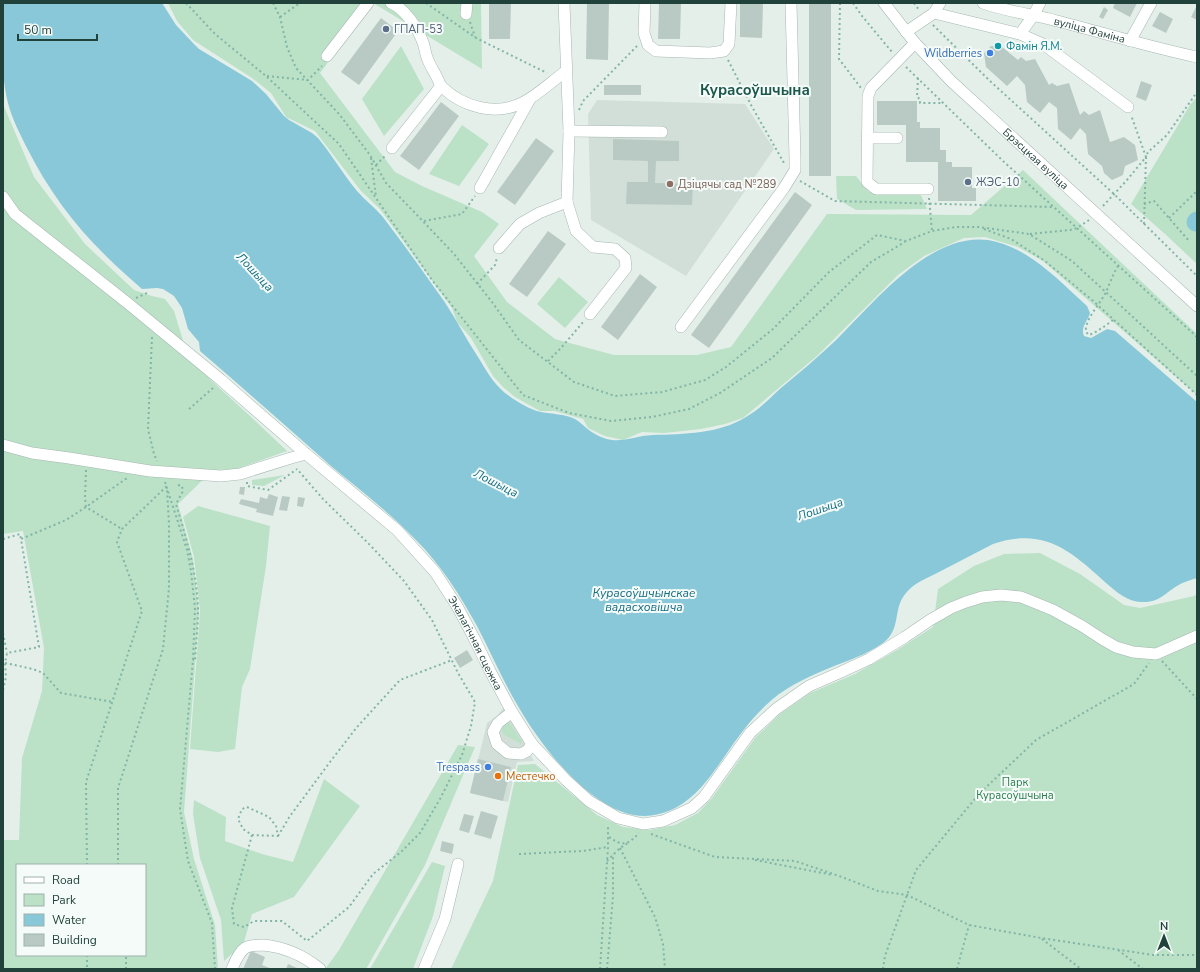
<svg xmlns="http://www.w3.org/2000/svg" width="1200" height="972" viewBox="0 0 1200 972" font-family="'Nunito Sans',sans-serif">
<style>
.built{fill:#d2dfd9}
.green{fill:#bbe1c7;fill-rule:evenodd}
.water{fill:#88c8d8}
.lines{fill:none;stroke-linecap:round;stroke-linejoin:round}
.river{stroke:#88c8d8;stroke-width:19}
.building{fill:#b9cac4}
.minor-casing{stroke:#a6b8b2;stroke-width:12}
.path{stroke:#82b5a7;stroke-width:2;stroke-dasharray:2 3;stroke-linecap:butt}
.minor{stroke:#fff;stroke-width:11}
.service-dot{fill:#5c6f8a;stroke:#f5fbf8;stroke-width:1.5}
.culture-dot{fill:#0f9aa8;stroke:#f5fbf8;stroke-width:1.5}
.shop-dot{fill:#3f7fe0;stroke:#f5fbf8;stroke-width:1.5}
.education-dot{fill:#8d6e63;stroke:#f5fbf8;stroke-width:1.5}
.food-dot{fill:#e8710a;stroke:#f5fbf8;stroke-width:1.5}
.labels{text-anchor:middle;stroke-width:4;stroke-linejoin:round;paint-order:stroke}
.service-label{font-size:11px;fill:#4e5e75;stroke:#f5fbf8;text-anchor:start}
.street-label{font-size:11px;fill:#21423b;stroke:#f5fbf8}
.culture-label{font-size:11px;fill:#0d838f;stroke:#f5fbf8;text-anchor:start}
.shop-label{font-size:11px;fill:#366cbe;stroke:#f5fbf8;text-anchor:end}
.education-label{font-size:11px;fill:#785e54;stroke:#f5fbf8;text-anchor:start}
.food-label{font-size:11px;fill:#c56008;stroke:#f5fbf8;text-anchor:start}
.park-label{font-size:11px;fill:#287d4d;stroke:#f5fbf8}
.water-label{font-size:12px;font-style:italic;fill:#156d84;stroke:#f5fbf8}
.district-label{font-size:15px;font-weight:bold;fill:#1b574b;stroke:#f5fbf8}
</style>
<rect width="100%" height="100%" fill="#e4efea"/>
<path class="built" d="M597,100L745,104L774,149L686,276L591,220L588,114Z
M504,707L534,761L517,762L508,802L470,793L487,723L497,716Z"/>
<path class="green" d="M168,3H481L482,69L373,3L320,73L395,172L422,186L482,212L499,224L474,256L507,302L555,339L614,355H697L731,347L827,214L971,215L1023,170L1197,334V395L1043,261L1018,247L985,237L964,238L924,256L898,275L817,356L743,418L725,424L701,429L664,433L642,432L623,440L605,436L588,428L583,419L555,411H540L515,397L503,387L493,376L471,338L457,322L452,308L380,209L361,191L315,131L286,117L271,93L252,78L193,40L177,21Z
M401,46L424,89L384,136L362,99Z
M1197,97V264L1165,234L1131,204L1190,105Z
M3,104L34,177L85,244L134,290L152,296L165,299L174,311L189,360L250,416L287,451L236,469L213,470L178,504L193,559L199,612L184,812L194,859L215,925L218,969H3V840H19L22,758L42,691L44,648L23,531L3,534ZM17,865H145V955H17Z
M462,125L489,144L459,186L429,174Z
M836,176H856L869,192L920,193L927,209L856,210L837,199Z
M559,277L588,302L565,328L537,304Z
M285,475L264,486L252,485V480Z
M198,506L270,526L266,566L250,669L242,687L235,749L218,752L190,749L200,611L194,557L183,517Z
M1040,553L1080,574L1124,605L1140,608L1194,596L1197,594V969H451L493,881L518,765L535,764L597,815L623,827L649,830L675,825L698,813L712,798L755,738L780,714L810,693L855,674L897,650L933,627L938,589L974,566L1004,554Z
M509,722L522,741L521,744L503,734L501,727L505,724Z
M458,745L475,747L425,865L366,969H327L326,968L339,950Z
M324,779L360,806L294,897L252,914L244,942L224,961L221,920L200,858L193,814L194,800L226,817L225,841L262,854L293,862Z
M432,862L445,866L433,916L413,969H370Z"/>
<path class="water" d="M3,3H162L176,25L192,42L199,49L252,81L266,94L284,116L289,120L312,133L318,138C332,155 343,174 357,191C365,200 374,207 382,216C403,243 424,273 444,301C456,319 466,339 478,357C486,370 493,383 505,393C516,401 528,409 541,412C552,414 564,414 575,419C582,423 587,430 595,434C618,447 630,436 653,435C684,434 719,434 746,417C759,410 770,398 781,388C799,373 817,358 834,342C872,305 929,232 988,240C1029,247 1058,280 1087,306L1090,313C1088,321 1080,327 1084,336L1091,338L1107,329L1115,331L1197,402V578C1191,580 1183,582 1177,586C1165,593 1161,601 1146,602C1128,603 1118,593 1106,583C1070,550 1044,527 993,544C975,553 957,563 939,572C927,578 914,583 906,593C892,609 902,629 883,643C866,655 846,661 827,669C805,678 782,689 765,706C747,723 734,743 720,763C708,780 695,797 677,807C664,814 648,818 634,815C588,807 540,745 518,706C503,681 491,653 477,626C460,595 441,565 416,540C390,513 360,490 331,466C288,428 244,389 200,351L199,342L188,329L182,308L174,296L163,289L157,288L142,289C130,278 118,268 106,256C74,225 47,188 27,148C20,134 12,119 8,103C0,71 3,36 3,3Z"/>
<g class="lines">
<path class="river" d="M1196,222L1197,221"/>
</g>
<path class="building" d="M489,3H511L510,39H489Z
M587,3H609L608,60L586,59Z
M659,3H681L680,39H658Z
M740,3H763L762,38L740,37Z
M809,3H831V176H809Z
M1115,3H1137L1130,17L1113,8Z
M1197,5V20L1191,17Z
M1104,7L1108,10L1103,19L1099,17Z
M1160,12L1173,19L1166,33L1152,26Z
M381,18L398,31L359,85L341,72Z
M991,46H1001L1018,60L1021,57L1026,61L1035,59L1049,85L1052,83L1057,86L1069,83L1080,115L1084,111L1089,115L1100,110L1110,142L1124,137L1135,145L1138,160L1125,166L1123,175L1112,180L1104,173L1102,166L1088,154L1086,134L1080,128L1071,140L1058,129L1057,108L1049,102L1040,113L1027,102L1025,85L1017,76L1007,86L986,67L984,53Z
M1141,81L1152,85L1146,101L1136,97Z
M604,85H641V95H604Z
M877,101H917V122H920V128H940V150H946V162H952V167H972V188H976V201H938V162H906V125H877Z
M441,102L459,116L419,170L400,156Z
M536,138L554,151L515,205L497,192Z
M613,139L679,141V161H656L655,183L693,184L692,205L626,204L627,182H648V161L613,160Z
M795,192L812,205L709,348L691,335Z
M548,231L566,244L527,297L509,284Z
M640,274L657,287L618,340L601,327Z
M240,487H245L244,495L239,494Z
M269,494L278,497L273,516L256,512L257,509L239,504L241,499L259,503L260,497L267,499Z
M282,496L290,497L287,511L279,510Z
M298,497L305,498L303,507L297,506Z
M467,650L473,660L460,668L454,658Z
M478,759L511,767L503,801L470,793Z
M481,811L498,816L491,839L474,834Z
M464,814L474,816L469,833L459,830Z
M442,841L454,844L452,854L440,851Z
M251,951L265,957L262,965L272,969H243Z
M288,964L299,969H286Z"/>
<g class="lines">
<defs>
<g id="minor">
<path d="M391,3C404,8 417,27 422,40C425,46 425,54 428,60C431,68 436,74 439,82C440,85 440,85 442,87C463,107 495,116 522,103C538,95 551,82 566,71"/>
<path d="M564,3L569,131L567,202L576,231L593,247L615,249L625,258L626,268L590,314"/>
<path d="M645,3L644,33L648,45L656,51L710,53L724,51L729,44L731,3"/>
<path id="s1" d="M884,3L915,43L951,81L1197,306"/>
<path id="s2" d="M983,3C1007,12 1033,14 1057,21C1104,33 1150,47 1197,57"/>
<path d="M934,13L1020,34L1043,44L1128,107"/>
<path d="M466,14L467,3"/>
<path d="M906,32L934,13L940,3"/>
<path d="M1020,34L1033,16L1040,3"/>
<path d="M1130,41L1151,3"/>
<path d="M915,43L871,88L868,96L867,182L876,189H928"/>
<path d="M327,56L368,3"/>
<path d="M569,131L662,132"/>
<path d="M867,138H897"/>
<path d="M392,148L441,86"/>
<path d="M480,188L530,99"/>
<path id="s3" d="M3,197L15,214L130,305L221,380L306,454L397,530L435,572L457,606L474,638L490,671L512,712L532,744L566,780L589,801L618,818L643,824L663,821L692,808L704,797L750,733L776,709L809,686L841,672L869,659L905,637L930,620L951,608L966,602L982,597L1001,595L1021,597L1053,610L1082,626L1102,639L1116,647L1133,652L1156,654L1197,636"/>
<path d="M499,248L520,224L539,213L567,202"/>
<path d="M681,327L784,188L795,170V158L791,3"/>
<path d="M3,445L32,453L69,458L150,471L221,476L240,474L291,458L306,454"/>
<path d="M512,712L498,723L493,732L497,744L508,753L521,754L527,751L532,744"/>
<path d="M232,969C235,962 238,953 245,948C250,945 258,945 263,945C285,947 303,955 320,969"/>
<path d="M424,969L445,919L458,864"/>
</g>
</defs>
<use href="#minor" class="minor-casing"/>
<path class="path" d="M186,3L215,34L266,76L339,144L432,280L523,395L569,413L611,421L652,417L689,409L720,393L772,358L871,262L905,242
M273,3L280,17L287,47L296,68L339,114L370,155L386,183L417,215L454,254L492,302L519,340L574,382L615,396L662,392L705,380L726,367L773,329L829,272L877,235L906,241L932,231L956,227H979L1029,234L1072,261L1197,376
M426,3L476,38L547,73
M840,3L839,59L861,88
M853,3L862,16L892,52
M914,3L919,10
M280,17L300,3
M470,22L475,37
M933,25L990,81L1114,194L1197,276
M728,60L751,105L784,163
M906,67L1003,161L1197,337
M267,76L308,80L322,66
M918,78L917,97L920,99V103H941
M579,110L583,101L638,45
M371,158L376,197
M376,165L386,155
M800,181L835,201L1053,207
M929,198L932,231
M1144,204L1154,201L1190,242
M1103,206L1127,180L1146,157L1131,115
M1169,218L1197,191
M424,221L462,214L475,196
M1144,224L1146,157L1148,152L1167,135L1197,92
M984,229L1011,239L1045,261L1092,300L1197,395
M1030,234L1070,230L1077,228L1089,220
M477,284L495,265L497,258
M136,298L147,293
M1113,320L1105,326L1094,333L1089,335L1086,332C1084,320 1101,303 1106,292C1110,283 1113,274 1118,266
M152,337L148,429L154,454L157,461
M548,361L561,348L584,321
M189,409L213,388
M86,470L85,498L86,507L122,529
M165,482L187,550L191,571L195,608L193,660L180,809L188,861L212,923L215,969
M247,482V486L268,490L297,469
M178,485L182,486L183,491L176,504C186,538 197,572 198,609C198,626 196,643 195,661L193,660
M3,539L20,534L21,539
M3,633L7,653
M1162,661L1197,699
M5,663L33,669L43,673L61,693L113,702
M3,690L6,677L5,663L7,653L39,647L21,539L66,520L86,507L127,478
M247,807L269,817L276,826L278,836L252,835L243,829L238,819L242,809Z
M651,834L715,857L795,861L842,877L878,891L907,895L969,925L1041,938L1153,955H1197
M252,835L232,908L234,924L244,927L254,921H282L307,941L349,907L373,874L401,852L420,833L440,799L462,755L471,726L475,702L458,673L432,620L404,581L368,543L323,499L297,469
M278,836L290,816L330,762L357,727L400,680L452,660
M609,837C622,846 627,846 639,833
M620,848L655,917L663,944L665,969
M519,854L582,851L608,847
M755,860L833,875
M607,861L620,848L628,843
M87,865L86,782L142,611L117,542L122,529L167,486
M118,865V788L163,649L169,588V524L167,489
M1042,939L1081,969
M1118,950L1143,969
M87,955V969
M126,969V955
M600,969L608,847V825
M607,969L613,896V854
M883,969L885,956L916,870L979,794L1036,740L1134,684L1149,663
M957,969L969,925"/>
<use href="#minor" class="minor"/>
</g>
<g class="service-dot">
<circle cx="386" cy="29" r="4"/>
<circle cx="968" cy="182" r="4"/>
</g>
<circle class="culture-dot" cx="998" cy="46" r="4"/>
<g class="shop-dot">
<circle cx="990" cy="53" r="4"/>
<circle cx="488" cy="767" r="4"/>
</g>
<circle class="education-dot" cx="670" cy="184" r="4"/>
<circle class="food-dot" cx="498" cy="776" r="4"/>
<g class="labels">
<g class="service-label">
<text x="394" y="33">ГПАП-53</text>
<text x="976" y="186">ЖЭС-10</text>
</g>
<g class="street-label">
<text dy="4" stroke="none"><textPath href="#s2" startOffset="110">вуліца Фаміна</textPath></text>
<text dy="4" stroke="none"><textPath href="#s1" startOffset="218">Брэсцкая вуліца</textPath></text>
<text dy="4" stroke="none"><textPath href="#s3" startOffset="655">Экалагічная сцежка</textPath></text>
</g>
<g class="culture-label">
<text x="1006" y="50">Фамін Я.М.</text>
</g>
<g class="shop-label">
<text x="982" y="57">Wildberries</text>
<text x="480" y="771">Trespass</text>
</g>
<g class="education-label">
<text x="678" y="188">Дзіцячы сад №289</text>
</g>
<g class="food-label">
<text x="506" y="780">Местечко</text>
</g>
<g class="park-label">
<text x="1015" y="786">Парк<tspan x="1015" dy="13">Курасоўшчына</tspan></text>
</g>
<g class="water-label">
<text transform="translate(255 272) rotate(47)" y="4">Лошыца</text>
<text transform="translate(496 483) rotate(27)" y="4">Лошыца</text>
<text transform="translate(820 509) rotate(-19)" y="4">Лошыца</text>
<text x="644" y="597">Курасоўшчынскае<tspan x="644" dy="14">вадасховішча</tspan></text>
</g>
<g class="district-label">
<text x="755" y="95">Курасоўшчына</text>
</g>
</g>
<rect width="1200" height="972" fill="none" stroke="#21423b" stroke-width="8"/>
<rect x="16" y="864" width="130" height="92" fill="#f5fbf8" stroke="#a0b1ac"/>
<rect x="24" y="877" width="20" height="6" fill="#ffffff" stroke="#a0b1ac"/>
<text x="52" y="884" font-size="12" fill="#21423b">Road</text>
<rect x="24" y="894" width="20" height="12" fill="#bbe1c7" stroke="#a0b1ac"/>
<text x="52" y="904" font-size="12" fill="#21423b">Park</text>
<rect x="24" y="914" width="20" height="12" fill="#88c8d8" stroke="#a0b1ac"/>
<text x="52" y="924" font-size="12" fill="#21423b">Water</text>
<rect x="24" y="934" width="20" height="12" fill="#b9cac4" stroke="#a0b1ac"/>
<text x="52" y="944" font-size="12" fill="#21423b">Building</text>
<g transform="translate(1164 936)" stroke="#f5fbf8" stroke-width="3" paint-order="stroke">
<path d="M0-3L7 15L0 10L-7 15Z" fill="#21423b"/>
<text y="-6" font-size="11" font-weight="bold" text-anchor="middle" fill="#21423b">N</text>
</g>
<path d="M18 34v6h79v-6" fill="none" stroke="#21423b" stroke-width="2"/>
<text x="24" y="34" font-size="12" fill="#21423b" stroke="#f5fbf8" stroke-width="3" paint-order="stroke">50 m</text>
</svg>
